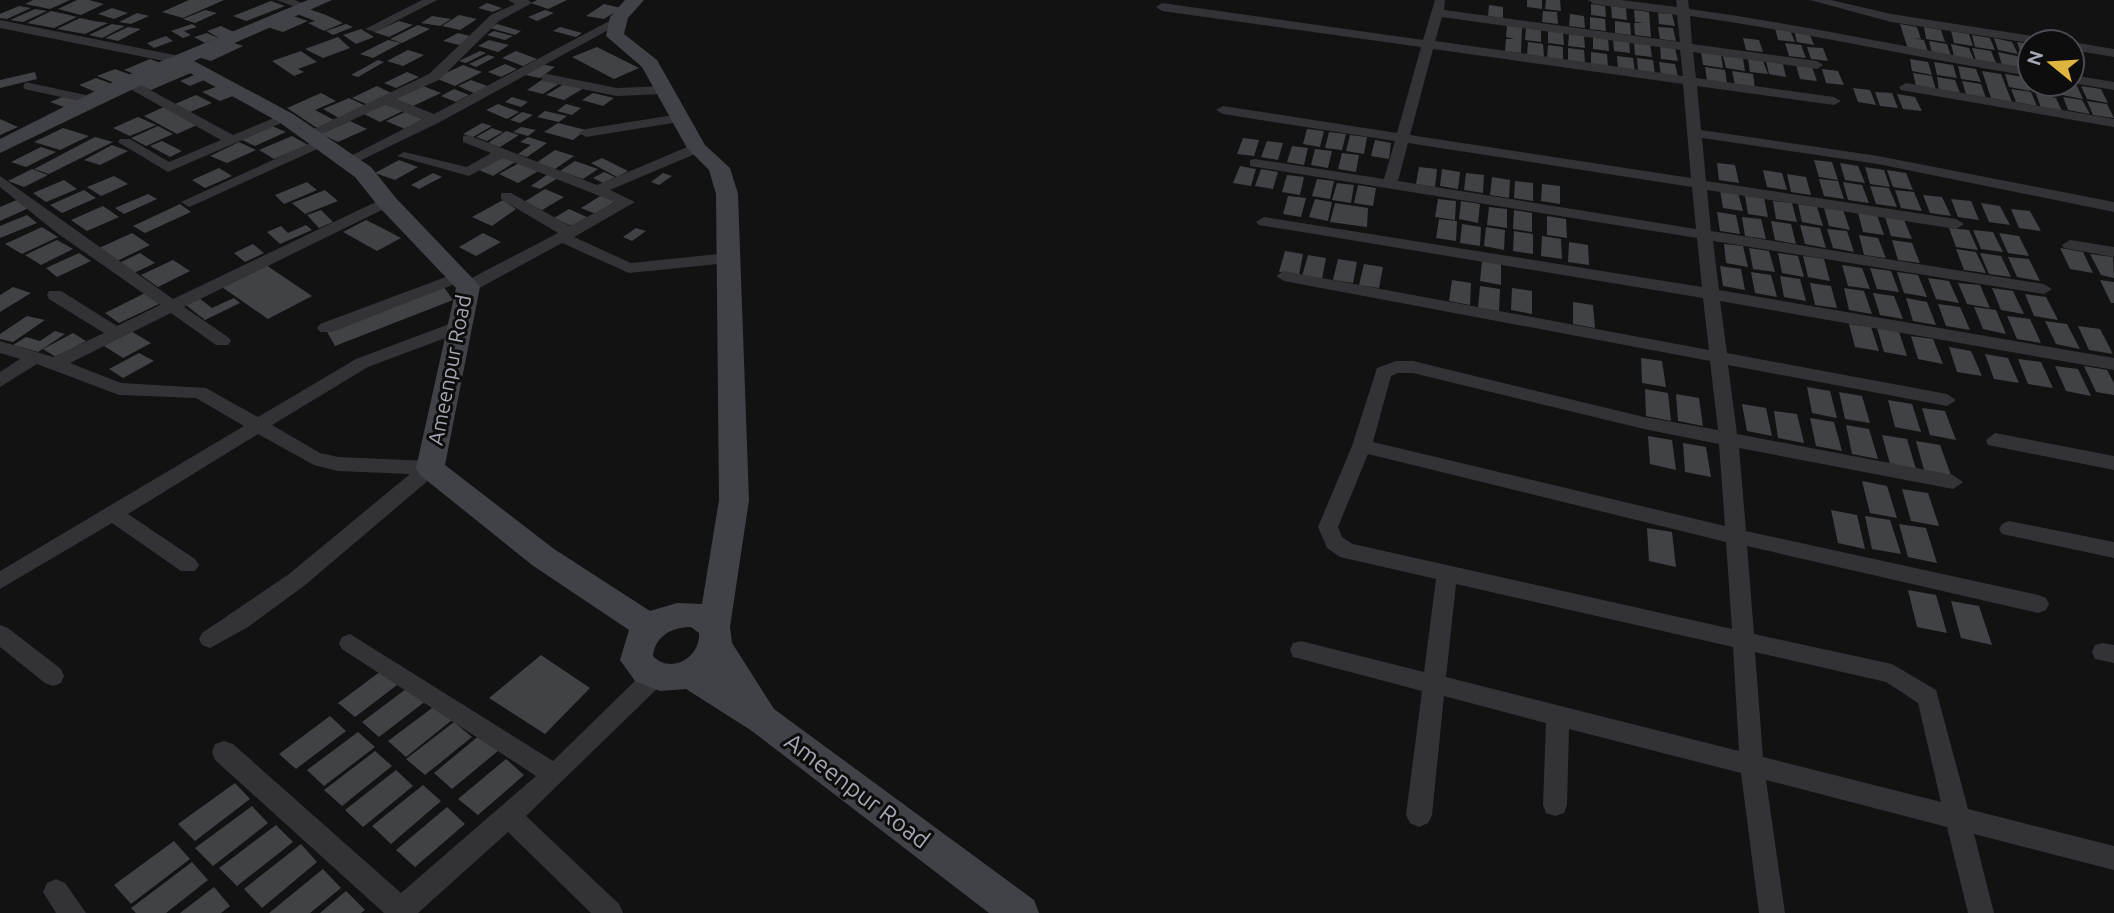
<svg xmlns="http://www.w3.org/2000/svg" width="2114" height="913" viewBox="0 0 2114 913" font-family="Ubuntu,sans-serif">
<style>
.building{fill:#414246}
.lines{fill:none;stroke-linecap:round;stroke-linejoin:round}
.lane{stroke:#333337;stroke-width:7}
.street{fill:#333337;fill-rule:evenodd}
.secondary{fill:#414247;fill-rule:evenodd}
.labels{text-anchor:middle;stroke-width:6;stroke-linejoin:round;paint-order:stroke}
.street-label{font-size:21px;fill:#a4a7b2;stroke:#0d0d0e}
.near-street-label{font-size:24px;fill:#a4a7b2;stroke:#0d0d0e}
</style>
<rect width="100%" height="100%" fill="#121213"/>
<path class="building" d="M33,0H70L50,9L25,4Z
M77,0H89L104,4L81,15L58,9Z
M189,0H224L183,18L162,12Z
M537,0H567L548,9L531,3Z
M1527,0H1542V9L1527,7Z
M1546,0H1560L1561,11L1545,9Z
M271,1L285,6L246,21L233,16Z
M487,3L502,8L493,12L478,8Z
M604,4L621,8L604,19L586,16Z
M1591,4L1605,6L1606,17L1591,15Z
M1489,5L1503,7V18L1488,16Z
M19,6L31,8L7,19L0,18V14Z
M1611,6L1626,8L1627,20L1612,18Z
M112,8L128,13L114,19L98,14Z
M35,9L47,11L23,22L10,20Z
M309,9L326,15L343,23L324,31L308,23L315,21L297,14Z
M205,10L217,13L195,23L183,19Z
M545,10L554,13L537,21L528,17Z
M1634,10L1649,12L1651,37L1635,35L1634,23H1644L1635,22Z
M51,11L65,14L77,17L54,28L27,23Z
M1543,11L1557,12L1558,24L1542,22Z
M137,13L149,16L131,24L119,22Z
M1658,13L1672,14L1675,26L1659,24Z
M1570,14L1584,16L1585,28L1569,26Z
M459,15L477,19L460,30L442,26Z
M293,16L308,21L283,32L267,27Z
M432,16L451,19L440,26L421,23Z
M1590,17L1605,19L1606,31L1590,29Z
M80,18L94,21L108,23L85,34L57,29Z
M399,21L413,25L389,37L374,32Z
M1615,21L1630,23L1631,35L1615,33Z
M112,24L125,26L102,38L89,35Z
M192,24L197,27L184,31L191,35L183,38L171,31Z
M346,24L353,27L333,35L326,31Z
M497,24L521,31L515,35L490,28Z
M1900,24L1917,27L1921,39L1910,38L1924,40L1928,52L1908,49Z
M418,25L430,29L402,43L390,39Z
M221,26L234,32L219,38L207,31Z
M1507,26L1522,27L1521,53L1505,51L1506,39H1514L1506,37Z
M128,27L141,29L118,41L105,38Z
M560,27L582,33L576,37L553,31Z
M1658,27L1673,28L1676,41L1660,39Z
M1924,27L1941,30L1945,42L1926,39Z
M1526,28L1541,30V42L1525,40Z
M1775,28L1790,30L1795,42L1778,40Z
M361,29L374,37L356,44L343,35Z
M1794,30L1809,32L1814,45L1797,42Z
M494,31L513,36L505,40L487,35Z
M1548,31L1563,32L1564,45L1548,43Z
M1951,31L1969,34L1973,46L1954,43Z
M207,33L218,38L205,43L194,37Z
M458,33L474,37L459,45L443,41Z
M1569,34L1584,36L1585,48L1568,46Z
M1972,35L1990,38L1995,50L1975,47Z
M166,36L173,41L154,48L147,43Z
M338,37L350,48L323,58L305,49Z
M1593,37L1608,38L1609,51L1593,49Z
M1613,38L1629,40L1630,53L1614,51Z
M1743,38L1759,40L1763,52L1746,50Z
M1994,38L2012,42L2018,54L1998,50Z
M388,40L401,43L373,58L360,54Z
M489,40L509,45L498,52L478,46Z
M1929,41L1947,44L1951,56L1932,53Z
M231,42L243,46L211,61L198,57Z
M1528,42L1543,44L1544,57L1527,55Z
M1634,42L1650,44L1652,57L1635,55Z
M2017,42L2030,44V55L2021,54Z
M1785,43L1801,45L1806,58L1789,56Z
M1951,44L1969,48L1974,60L1954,56Z
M1548,45L1563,47V60L1547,58Z
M1660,46L1675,48L1678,61L1661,59Z
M597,47L639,68L614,79L572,57Z
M1807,47L1823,48L1828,61L1811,59Z
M1568,48L1584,50L1585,63L1568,61Z
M1972,48L1991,51L1996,63L1976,60Z
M408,50L424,55L403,66L387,61Z
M301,51L317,62L298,69L304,72L294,76L272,61Z
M480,51L486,53L466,63L459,61Z
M516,51L537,59L523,66L502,58Z
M1591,52L1607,54L1608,67L1591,65Z
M1701,52L1721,55L1723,68L1703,65Z
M1998,52L2017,56L2022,68L2002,65Z
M488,55L495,57L476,67L469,64Z
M1617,56L1633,58L1635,71L1618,69Z
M1723,56L1743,58L1745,71L1726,68Z
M1637,58L1653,60L1655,74L1638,71Z
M150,59L163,64L137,75L124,70Z
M1748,59L1763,61L1768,74L1750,72Z
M1910,59L1928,62L1932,75L1912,71Z
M378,60L384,62L358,77L351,75Z
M1766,61L1783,64L1786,77L1769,74Z
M1659,62L1675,64L1678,77L1661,75Z
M1934,62L1953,65L1957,78L1937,75Z
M505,64L517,69L501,77L488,72Z
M541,64L555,67L540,78L525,75Z
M178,65L193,72L151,90L135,84Z
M463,65L482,72L455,86L435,78Z
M1796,65L1812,67L1817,81L1800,79Z
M1958,66L1976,69L1981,82L1961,79Z
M1705,67L1725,70L1727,83L1707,80Z
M115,69L134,76L117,84L97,76Z
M1822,69L1838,71L1844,85L1826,83Z
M1732,71L1753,74L1755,88L1735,85Z
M1982,71L2001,74L2012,102L1991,98Z
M35,72L37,79L0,88V80Z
M407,72L419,77L396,88L384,83Z
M199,73L209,78L190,86L180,81Z
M1913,73L1932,76L1936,90L1916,86Z
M2005,74L2024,77L2030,91L2009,87Z
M1937,77L1955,80L1960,93L1939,90Z
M96,78L115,85L98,93L79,85Z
M543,79L560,83L543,94L527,90Z
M471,80L490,87L476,94L458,86Z
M1962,81L1981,84L1986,98L1966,94Z
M566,83L584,88L564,100L546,95Z
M2034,84H2053L2058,94L2037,91Z
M2058,84L2077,86L2083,99L2062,95Z
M221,85L238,94L220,101L202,92Z
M377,86L393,94L369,105L352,98Z
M423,86L441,93L413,106L395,99Z
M2081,86L2101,89L2108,103L2087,99Z
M1853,88L1870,90L1876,105L1858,102Z
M454,89L469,95L456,102L441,96Z
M2011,89L2031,92L2037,106L2016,102Z
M1875,92L1892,93L1898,108L1880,106Z
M321,93L336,101L315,110L334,120L317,128L287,108Z
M593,93L614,98L603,106L582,100Z
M1897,94L1915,97L1922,111L1903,109Z
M2036,94L2056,98L2062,111L2041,108Z
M67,95L80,100L64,107L50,102Z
M196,95L212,103L190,112L175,104Z
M512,97L528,102L521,107L505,102Z
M2063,97L2082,100L2090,114L2068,110Z
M349,98L366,106L339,118L323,109Z
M2087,101L2107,104L2114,118L2093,115Z
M388,103L405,110L380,122L364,114Z
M498,104L519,112L507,119L486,110Z
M566,104L581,108L572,115L557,111Z
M164,107L197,125L177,134L144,116Z
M545,111L567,116L559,122L537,117Z
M405,112L423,119L405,129L386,121Z
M522,112L533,115L520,123L510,120Z
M138,117L156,125L130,136L113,128Z
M0,119L18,127L0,135Z
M350,121L367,129L338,142L321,134Z
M482,123L492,126L473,137L463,134Z
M558,123L586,130L573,140L544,132Z
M158,126L173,134L146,146L131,138Z
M272,126L286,132L255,146L242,140Z
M521,127L536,130L528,136L513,132Z
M63,128L89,136L60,150L34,142Z
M492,128L503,132L487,141L476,137Z
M1307,129L1324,131L1320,147L1303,144Z
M506,131L519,135L500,147L488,143Z
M1329,132L1346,134L1342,150L1325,148Z
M1350,135L1367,137L1364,154L1346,151Z
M292,136L308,145L274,159L259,150Z
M95,137L113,142L49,174L34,169Z
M528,137L547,143L527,157L518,154L531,145L520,142Z
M1243,138L1259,140L1254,156L1237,154Z
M1375,140L1391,143L1389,159L1371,156Z
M162,141L182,151L170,157L150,146Z
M1267,141L1283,143L1278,160L1261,157Z
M239,142L256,150L227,163L210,156Z
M112,145L128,151L100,165L84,160Z
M1292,146L1308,148L1304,165L1287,162Z
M41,147L56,152L26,167L11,162Z
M1315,149L1332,151L1328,168L1311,165Z
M555,150L574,156L555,169L536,163Z
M1342,153L1359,155L1356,172L1338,169Z
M501,157L515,162L493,176L479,170Z
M602,158L628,171L617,177L591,163Z
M399,160L418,167L395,180L375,173Z
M1814,160L1832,162L1838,180L1819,177Z
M575,161L598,169L583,179L560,171Z
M521,162L540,170L518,183L499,174Z
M1717,163L1735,165L1739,183L1719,180Z
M1840,163L1858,166L1865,183L1845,180Z
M1240,166L1256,169L1251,186L1233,183Z
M1419,167L1437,169L1435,187L1416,184Z
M1865,167L1884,170L1890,187L1870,184Z
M219,168L232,176L205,188L192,180Z
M32,169L48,175L24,187L8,181Z
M1261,169L1278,172L1273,189L1255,186Z
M1442,169L1460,172L1458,189L1440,186Z
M1763,170L1782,173L1787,190L1767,187Z
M1887,170L1906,173L1913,190L1893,187Z
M604,172L615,177L603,183L593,178Z
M433,173L442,177L419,189L411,185Z
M663,173L672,176L659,185L651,182Z
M1466,173L1484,175L1483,193L1464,190Z
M548,174L558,178L540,189L531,186Z
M1787,174L1806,177L1811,195L1791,192Z
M1287,175L1304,177L1300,195L1282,192Z
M114,176L128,184L101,196L87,187Z
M1492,177L1510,180L1509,198L1490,195Z
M1317,179L1334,181L1330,199L1312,196Z
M1819,179L1838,181L1844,199L1824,196Z
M64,180L77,189L46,202L33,193Z
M1515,181L1533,183V201L1514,198Z
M307,182L317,190L284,204L275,195Z
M1843,182L1862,185L1869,203L1848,200Z
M1337,183L1354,185L1351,203L1332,200Z
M1542,184L1560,186V204L1541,201Z
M1358,185L1376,188L1373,206L1354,203Z
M1870,186L1889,188L1897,207L1876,204Z
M545,189L564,197L542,210L524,202Z
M84,190L96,198L62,213L50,205Z
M325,190L338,201L305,214L292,203Z
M1720,190L1738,193L1743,211L1723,208Z
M1895,190L1914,192L1922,211L1901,208Z
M148,194L157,199L124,214L115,208Z
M602,195L617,200L596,214L581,208Z
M1923,195L1942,197L1951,216L1930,213Z
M1288,196L1306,198L1301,217L1283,214Z
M1745,196L1764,198L1768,217L1748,214Z
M19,199L31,207L0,221V207Z
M1315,199L1332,202L1328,221L1309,217Z
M1438,199L1456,201L1455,220L1435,217Z
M1951,199L1971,201L1979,220L1958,217Z
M503,200L516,209L492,226L472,217Z
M1461,201L1480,204L1478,223L1459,219Z
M1773,201L1792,203L1797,222L1776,219Z
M1335,203L1368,208L1367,227L1330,222Z
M1981,203L2000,206L2010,225L1989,222Z
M180,204L191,212L145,233L133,226Z
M1798,204L1817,207L1823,226L1802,222Z
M103,206L119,217L87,231L71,220Z
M1489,207L1507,209V228L1487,225Z
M1824,208L1843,210L1850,230L1829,226Z
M569,209L589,218L574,227L554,218Z
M2011,209L2030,211L2041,231L2019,228Z
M321,210L333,222L319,228L307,215Z
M1514,210L1532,213V232L1513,229Z
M1717,212L1736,215L1740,234L1720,231Z
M1858,213L1877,215L1884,235L1863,232Z
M27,215L37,223L0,238V226Z
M1547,216L1566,219L1567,238L1547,235Z
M1742,217L1761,219L1766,239L1745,236Z
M1885,217L1904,220L1912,239L1891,236Z
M1439,219L1457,221L1456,241L1436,238Z
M366,220L384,229L401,238L377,251L343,232Z
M1771,221L1791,224L1796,244L1775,240Z
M1462,224L1481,227L1480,246L1460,243Z
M306,225L312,230L280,244L267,232L281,226L288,233Z
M1800,225L1820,228L1826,248L1805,244Z
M42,227L58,237L22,254L5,244Z
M1486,227L1505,230L1504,250L1484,246Z
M636,228L646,231L632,241L623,237Z
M1949,228L1969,230L1978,250L1956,247Z
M1827,229L1847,231L1854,252L1833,248Z
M1973,230L1993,232L2003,252L1981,249Z
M1514,231L1533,234V254L1513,251Z
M132,233L150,245L115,262L97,249Z
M483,233L501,242L476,256L459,247Z
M1999,233L2019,236L2029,256L2008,253Z
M1859,235L1878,238L1886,258L1864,255Z
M1542,236L1561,239L1562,259L1541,256Z
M57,240L73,249L41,265L25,255Z
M1892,240L1912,243L1920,263L1898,260Z
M1569,242L1588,245L1589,265L1568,262Z
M253,244L264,253L245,262L234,253Z
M1724,244L1743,246L1748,267L1726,263Z
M1749,248L1769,251L1775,272L1753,269Z
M2060,248L2083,252L2093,273L2070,269Z
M1956,249L1976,252L1986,273L1964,270Z
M1285,251L1303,254L1299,275L1279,272Z
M79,253L91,261L57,277L46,268Z
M140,253L155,263L134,273L119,263Z
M1778,253L1798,256L1804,277L1782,273Z
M1980,253L2001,256L2011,277L1989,274Z
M2090,254L2113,257L2114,278L2101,275Z
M1308,255L1326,258L1322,279L1302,276Z
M1803,256L1824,259L1830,281L1808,277Z
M2008,257L2029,259L2040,281L2017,277Z
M1338,259L1357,262L1353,283L1333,280Z
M173,260L190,271L158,287L141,275Z
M1482,261L1501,263V285L1480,281Z
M263,263L312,296L268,319L219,285Z
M1364,264L1383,267L1379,288L1359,285Z
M1842,265L1862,268L1870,289L1848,286Z
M1720,266L1741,269L1745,290L1723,286Z
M1870,268L1891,271L1899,292L1877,289Z
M1751,272L1771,275L1777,297L1755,293Z
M1897,272L1918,275L1927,297L1904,293Z
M1780,276L1800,279L1806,301L1784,297Z
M1928,278L1949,281L1959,303L1936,299Z
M1452,280L1471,283L1470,305L1449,301Z
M2100,280L2114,282V303H2111Z
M1810,283L1831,286L1837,308L1815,305Z
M1958,283L1980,285L1990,308L1967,304Z
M443,286L453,300L335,346L326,330Z
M1480,286L1500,289L1499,311L1478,308Z
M13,287L31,293L0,312V295Z
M1512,288L1532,291V314L1511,310Z
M1844,288L1864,291L1872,314L1849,310Z
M1992,288L2013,291L2024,314L2001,310Z
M147,292L161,303L119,323L105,313Z
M1873,293L1894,296L1903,319L1880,315Z
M2025,294L2046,297L2058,320L2034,316Z
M195,295L212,308L234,298L240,303L205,320L182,302Z
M1906,298L1927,302L1936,325L1913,321Z
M1573,302L1593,305L1595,328L1573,324Z
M1938,304L1960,307L1970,330L1946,326Z
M1974,307L1996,310L2006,334L1983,329Z
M27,316L45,320L13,342L0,339V334Z
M2007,316L2030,319L2041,343L2017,339Z
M2045,321L2067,324L2080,349L2056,344Z
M1849,324L1871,327L1879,351L1855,347Z
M2078,326L2100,329L2113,354L2089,350Z
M1877,328L1899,332L1907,356L1884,352Z
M129,330L151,343L123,358L101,344Z
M55,331L65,334L38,352L13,345L26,337L40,341Z
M73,333L86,341L56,357L43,349Z
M1911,336L1933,339L1943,364L1918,359Z
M1949,347L1971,351L1982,376L1957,372Z
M139,353L154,361L123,378L109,369Z
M1985,354L2008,358L2019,383L1994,379Z
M1641,358L1662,361L1666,387L1642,383Z
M2018,359L2041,362L2053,388L2028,384Z
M2055,366L2078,369L2091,396L2066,391Z
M2084,366L2107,370L2114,383V395L2096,392Z
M1807,387L1830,391L1837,418L1812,413Z
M1645,389L1668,393L1671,421L1646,416Z
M1839,392L1862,396L1870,423L1845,419Z
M1676,394L1699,398L1703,426L1678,421Z
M1888,400L1912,404L1921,432L1895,427Z
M1742,404L1766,408L1772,436L1747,431Z
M1922,408L1945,411L1956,440L1930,435Z
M1774,411L1797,414L1804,443L1778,438Z
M1810,418L1834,422L1842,451L1816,446Z
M1846,425L1869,429L1878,459L1852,454Z
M1882,435L1907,439L1916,469L1890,464Z
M1648,436L1672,440L1676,470L1650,464Z
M1916,441L1940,445L1951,475L1924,470Z
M1683,443L1706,447L1711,477L1685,472Z
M1862,481L1887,486L1897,518L1870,513Z
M1902,489L1928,493L1939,526L1911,521Z
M1831,510L1857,515L1865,549L1838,543Z
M1865,516L1890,520L1901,554L1872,549Z
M1899,524L1926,528L1937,563L1908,557Z
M1647,528L1672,532L1676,567L1649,561Z
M1908,590L1936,595L1947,633L1917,627Z
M1951,601L1979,606L1992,645L1961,638Z
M541,655L590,688L545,734L489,698Z
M385,668L401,682L355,717L338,703Z
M410,686L427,700L379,737L362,722Z
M436,705L452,720L406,757L388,741Z
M330,716L346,731L296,769L279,754Z
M454,722L472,737L425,775L406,759Z
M358,732L375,747L324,786L307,770Z
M481,734L499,750L452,789L434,773Z
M375,751L392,766L342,806L324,790Z
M506,759L524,775L478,815L458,799Z
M396,770L413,786L363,827L345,810Z
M235,783L250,799L195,841L178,824Z
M423,785L441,801L391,844L372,826Z
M252,806L268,823L213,866L195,848Z
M447,807L465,824L415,867L396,850Z
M276,825L293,842L237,886L219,868Z
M174,841L190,859L131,904L114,885Z
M301,844L317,862L262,908L244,889Z
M192,862L208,880L166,913H136L131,908Z
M323,869L341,888L310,913H269Z
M214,887L230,906L221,913H180Z
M346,891L365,910L361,913H320Z"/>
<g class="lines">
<path class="lane" d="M27,86L92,100"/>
<path class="street" d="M277,0H295L311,7L305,11Z
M422,0H437L375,32L365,29Z
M508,0H528L532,3L499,21L439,80L396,99L434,114L613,19L623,22L440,122L353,164L348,165L341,161L423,119L385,105L315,137L303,134L429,74L491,15L515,4Z
M1435,0H1445L1444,10L1680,42L1677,15L1594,4L1588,0H1621L1677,7L1676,0H1688L1689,9C1803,24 1916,50 2030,68V76C1916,58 1804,32 1690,16L1692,44L1817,61L1823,65L1817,69L1693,52L1696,78L1834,97L1841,101L1834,105L1697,86L1701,130L1878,156L2114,202V212L1878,164L1702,138L1706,181L1956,219L1964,224L1956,229L1707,190L1711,231L2044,284L2052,289L2044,294L1713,241L1719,290L2114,358V370L1720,301L1727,353L1947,394L1956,400L1947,406L1728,365L1737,434L1953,475L1963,482L1953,489L1739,448L1746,531L2038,595L2046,598L2049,604L2046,610L2038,613L1747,546L1754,634L1892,664L1936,690L1968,809L2114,846V870L1974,834L1994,913H1968L1947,827L1766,780L1785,913H1759L1741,773L1569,729L1567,805L1564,813L1555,816L1546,813L1543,805L1546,723L1444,696L1432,815L1428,823L1419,827L1410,823L1406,815L1422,691L1301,659L1293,657L1290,650L1293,643L1301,641L1424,672L1436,579L1340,557L1327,548L1318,527L1352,446L1377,368L1396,361H1413L1644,417L1718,430L1710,361L1284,281L1276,276L1284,271L1709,350L1703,298L1259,225L1256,222L1264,217L1702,287L1697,238L1250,166V160L1255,159L1384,179L1395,141L1223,114L1216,110L1223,106L1397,133L1421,47L1162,11L1156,7L1162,3L1423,40ZM1442,17L1680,50L1683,76L1435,41ZM1433,49L1683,84L1691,178L1410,135ZM1408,143L1692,187L1696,229L1398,181ZM1398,373H1413L1644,429L1719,444L1725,526L1373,442L1391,376ZM1368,454L1726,542L1732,629L1353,544L1342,537L1338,527ZM1456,584L1733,647L1739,751L1446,677ZM1755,652L1886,682L1918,703L1941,802L1763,757Z
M1810,0H1831L1891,14L2046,38L2052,42L2030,43L1891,22Z
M0,20L179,56L185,60L179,64L0,28Z
M2072,42L2114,49V57L2072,50Z
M547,74L617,88L664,86L671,90L664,94L617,96L542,81V75Z
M2072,75L2114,82V90L2072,83Z
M128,78L233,135L281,115L293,118L168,172L118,142L120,139H130L169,162L221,140L123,85V79Z
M1906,83L2114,119V127L1901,90L1899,87Z
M680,114L685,115V121L586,137L579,133L586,129Z
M468,135L597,185L692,145H702V151L610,190L635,202L574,237L631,263L728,253L736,258L728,263L629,273L562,243L474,291H462L460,287L462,283L558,233L501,199V193H511L570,226L615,202L503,158L469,176L397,156L404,152L467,167L491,153L463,142V136Z
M321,138L326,139V145L194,205L189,207L181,202Z
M0,176L173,299L382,199H392V205L184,307L228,337L231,341L228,345H216L171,313L70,363L121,383L206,388L258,417L356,359L452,323H464L467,327L464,331L368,367L272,425L320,453L338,457L430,461L440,468L437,473L304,586L248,627L210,648L202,645L199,639L202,633L289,574L410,474L338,471L314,465L258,434L128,514L195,559L199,565L195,571H181L112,523L0,589V571L244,426L196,398L119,395L37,364L0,387V372L20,359L0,353V341L53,357L104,333L49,299L47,295L49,291H61L117,326L160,305L57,233L0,187Z
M2070,240L2114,247V257L2064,248L2062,245Z
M459,272L467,277L465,280L332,332H320L317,328L320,324Z
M1995,433L2114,456V470L1988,445L1986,440Z
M2009,521L2114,542V558L2002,534L1999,529L2002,524Z
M0,625L8,628L61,669L64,676L61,683L53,686L45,683L0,647Z
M350,634L553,761L646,670L654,667L662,670L665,677L662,684L526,816L619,904L623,913H591L508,832L418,913H384L215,760L212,752L215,744L224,741L233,744L401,893L536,776L342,649L339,643L342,637Z
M2103,643L2114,645V663L2095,659L2092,652L2095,645Z
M56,879L65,883L86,913H56L43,892L47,883Z"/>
<path class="secondary" d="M308,0H332L194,61L293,114L371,167L395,197L476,282L480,287L445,465L554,549L650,611L677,603L702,604L719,500L716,194L709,170L687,148L642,67L606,36L610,17L625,0H644L628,18L624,34L657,60L705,145L730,168L738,194L749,500L730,627L732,643L774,709L1034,900L1039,913H989L752,731L686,689L660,691L635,681L620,660L629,630L532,565L420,475L416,468L456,288L379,207L355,177L279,122L179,67L0,153V139L121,78ZM691,627L699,633C701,657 671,675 653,656C655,636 672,627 691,627Z"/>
</g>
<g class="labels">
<g class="street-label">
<text transform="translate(450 370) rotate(-79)" y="7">Ameenpur Road</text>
</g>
<g class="near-street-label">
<text transform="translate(857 791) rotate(37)" y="8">Ameenpur Road</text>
</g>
</g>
<g transform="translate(2051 63) rotate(288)"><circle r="33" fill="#0d0d0e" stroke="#494b50" stroke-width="2"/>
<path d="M0-5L12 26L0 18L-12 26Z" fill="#deb53e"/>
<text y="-10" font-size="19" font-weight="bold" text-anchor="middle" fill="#a4a7b2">N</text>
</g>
</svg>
